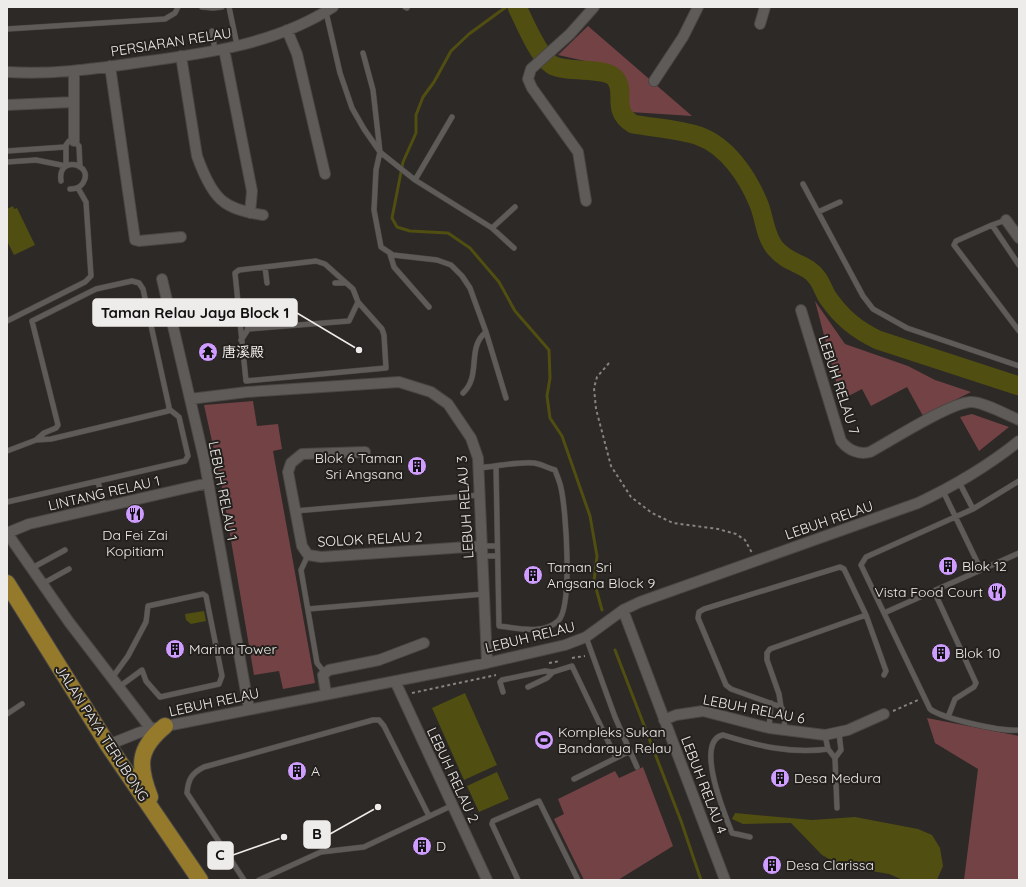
<svg xmlns="http://www.w3.org/2000/svg" width="1026" height="887" viewBox="0 0 1026 887" font-family="Quicksand,'Noto Sans SC',sans-serif">
<style>
.green{fill:#734245}
.water{fill:#504e10}
.lines{fill:none;stroke-linecap:round;stroke-linejoin:round}
.stream{stroke:#504e10;stroke-width:3}
.river{stroke:#504e10;stroke-width:19}
.lane-casing{stroke:#494644;stroke-width:6}
.street-casing{stroke:#494644;stroke-width:12}
.primary-casing{stroke:#494644;stroke-width:18}
.path{stroke:#868381;stroke-width:2;stroke-dasharray:3 3;stroke-linecap:butt}
.lane{stroke:#5e5b58;stroke-width:5}
.street{stroke:#5e5b58;stroke-width:10}
.primary{stroke:#967a2b;stroke-width:16}
.labels{text-anchor:middle;stroke-width:4;stroke-linejoin:round;paint-order:stroke}
.street-label{font-size:14px;fill:#eeecea;stroke:#23201d}
.poi-label{font-size:14px;fill:#eeecea;stroke:#23201d;text-anchor:start}
.leader{fill:none;stroke:#eeecea;stroke-width:1.5}
.callout-dot{fill:#eeecea;stroke:#23201d;stroke-width:1.5}
.callout{fill:#eeecea;stroke:#eeecea;stroke-width:1.5}
.callout-label{font-size:15px;text-anchor:middle;font-weight:bold;fill:#111}
</style>
<rect width="100%" height="100%" fill="#2c2927"/>
<path class="green" d="M588,26L692,116L630,112C627,96 627,76 612,67L558,55Z
M815,301L845,344L908,366L935,380L971,392L923,416L907,387L871,406L862,389L841,400Z
M253,401L257,426L278,424L282,449L273,451L315,683L283,689L279,671L254,675L221,482L204,405Z
M972,414L1009,427L979,451L960,417Z
M927,718L1019,736V880H964L978,769L935,743Z
M643,767L673,846L618,880H584L554,819L564,814L558,799L615,771L619,778Z"/>
<path class="water" d="M13,206L14,209L17,208L35,245L14,255L7,241V209Z
M204,611L206,621L191,624L186,620L185,614Z
M465,693L497,765L464,780L432,708Z
M497,772L509,799L479,812L467,786Z
M735,813L812,820L855,817L918,829L932,835L940,848L943,866L937,880H903L889,874L841,866L822,855L791,823L743,824L732,819Z"/>
<g class="lines">
<path class="stream" d="M506,7L469,34L451,51L434,82L423,97L416,115V133L403,162L392,218L397,227L410,231L448,233L470,248L499,282L515,311L549,350L550,378L547,396L550,418L562,436L590,516L597,556L594,581L602,610
M615,650L681,821L701,880"/>
<path class="river" d="M517,7C525,23 538,56 552,65C569,74 604,66 615,78C627,92 610,110 633,124C654,128 678,129 699,136C727,146 747,176 758,202C765,218 764,234 775,248C789,265 806,262 818,279C822,285 824,292 828,298C842,318 857,330 878,340L1019,386"/>
<defs>
<path id="lane" d="M202,7L213,8L222,7
M229,7L237,45
M405,7L407,8
M326,12L340,73L352,108L364,129L380,152L415,180L492,228L514,248
M7,29L165,19L175,13L178,7
M212,31L215,51
M363,53L373,90L380,152L376,170L374,210L381,247L393,255L437,260L451,265L462,276L470,288L486,332L506,398
M7,151L65,147
M7,162L36,160L66,166V145L69,141H74L79,146L80,167
M415,180L452,117
M61,181C57,154 95,164 83,183C80,188 75,189 70,189
M803,184L863,296L873,309L907,328L1019,366
M818,212L840,202
M992,225L1006,220
M492,228L515,207
M390,254L394,267L429,307
M316,261L325,264L353,289L358,302L382,329L384,335L386,368L246,381L235,273L239,270Z
M1019,265L992,225L956,241L954,245L1019,331
M265,267L267,283
M132,281L139,283L143,289L169,407L168,411L51,439L36,440L44,433L56,428L58,425L32,321L96,289Z
M335,283H346
M7,321L85,282L91,276L86,202L78,188
M248,329L349,321L358,302
M241,340L247,331L248,326
M463,393C482,375 466,348 486,332
M7,451L36,440
M478,468C494,467 519,461 534,463C541,464 548,468 555,470C557,476 560,482 561,488C566,509 573,607 558,621C543,635 517,628 499,626L496,466
M98,481L104,507
M1019,481L973,509L866,557L861,565L930,709C943,719 1003,732 1019,730
M959,482L973,509
M943,491L981,570
M7,502L185,461L188,456L179,417L169,409
M295,511L480,495
M482,546H496
M308,555L301,570L317,663L325,673
M482,556H496
M32,568L65,550
M42,584L69,569
M934,591L976,683L974,687L955,699L948,717
M308,609L484,594
M884,613L1019,553
M586,637L615,717L637,767
M112,678L128,656L146,622L148,606L203,594L206,596L222,676L219,684L160,697L146,681L142,670L119,687
M528,687L547,678L553,672
M503,692L500,682L502,680L545,671L553,672L572,666L616,758
M781,707L731,689L726,685L698,618L699,612L704,609L840,567L844,569L866,615L886,671L884,675
M7,714L22,704
M769,728L771,703
M784,731L785,713L781,707L779,694L767,660V653L770,649L866,615
M825,735L828,749
M835,758L841,750L839,733
M574,779L630,751
M750,837L732,833C725,815 694,741 723,735C758,746 791,754 828,749L835,758L837,808
M244,880L187,793C188,779 192,773 204,767L373,720H379L384,726L429,816
M259,880L321,852L364,847L451,806
M518,880L492,824L493,821L539,801L578,880"/>
<path id="street" d="M760,24L765,7
M287,30L297,54L325,174
M224,49L252,191L250,213
M181,56L197,156C202,170 211,193 224,202C234,210 250,213 263,215
M110,66L135,240L139,241L181,237
M7,72C50,75 93,69 135,63C202,54 275,45 333,7
M654,81L683,37L698,7
M7,105L74,102
M74,141V71
M586,201L578,152L532,88L528,79L531,69L570,34L594,7
M1006,220L1019,238
M162,279L204,459L249,709
M801,310L841,441C848,450 859,455 870,452C892,440 948,404 970,402C982,401 1007,415 1019,420
M190,399L247,392L399,382L431,392L448,404L471,438L478,458L487,663
M365,452L302,454L291,463L288,472L302,546L308,555L321,557L482,546
M7,533L69,622L151,729
M7,533L29,524L208,483
M623,610L725,880
M395,681L487,880
M326,694L323,675L329,670L379,660L424,643
M664,720L676,715L703,711L769,728L825,735L848,730L884,714
M108,745L138,733L151,729L487,663L565,645L586,637L623,610L640,602L918,503C954,486 988,466 1019,441"/>
<path id="primary" d="M7,583L108,745L200,880
M150,797C138,766 137,749 165,726"/>
</defs>
<use href="#lane" class="lane-casing"/>
<use href="#street" class="street-casing"/>
<use href="#primary" class="primary-casing"/>
<path class="path" d="M609,363L597,377L594,388L596,409L611,466L631,497L652,513L673,523L718,529L736,534L745,540L752,553
M572,658L585,656
M549,663L560,661
M412,693L496,675
M893,711L918,700"/>
<use href="#lane" class="lane"/>
<use href="#street" class="street"/>
<use href="#primary" class="primary"/>
</g>
<defs>
<symbol id="temple-disc" viewBox="-11 -11 22 22"><circle r="9.5" fill="#cf9dff" stroke="#23201d"/><path d="M0-6L5-2H3V0L6.5 2.5H4V6H1.5V3h-3V6H-4V2.5H-6.5L-3 0V-2H-5Z" fill="#111"/></symbol>
<symbol id="building-disc" viewBox="-11 -11 22 22"><circle r="9.5" fill="#cf9dff" stroke="#23201d"/><path d="M-4-6H4V6H1V3H-1V6H-4ZM-2.5-4.3h1.7v1.8h-1.7ZM.8-4.3h1.7v1.8H.8ZM-2.5-1h1.7V.8h-1.7ZM.8-1h1.7V.8H.8Z" fill="#111"/></symbol>
<symbol id="restaurant-disc" viewBox="-11 -11 22 22"><circle r="9.5" fill="#cf9dff" stroke="#23201d"/><path d="M-5-6h1v4h1v-4h1v4h1v-4h1v5L-1.5 .5V6h-2V.5L-5-1ZM5-6V6H3V1.5H1.5Q1.5-4 5-6Z" fill="#111"/></symbol>
<symbol id="stadium-disc" viewBox="-11 -11 22 22"><circle r="9.5" fill="#cf9dff" stroke="#23201d"/><path d="M0-5a6.5 5 0 1 0 0 10a6.5 5 0 1 0 0-10ZM-3.5-1.8h7v3.6h-7Z" fill="#111"/></symbol>
</defs>
<g fill-rule="evenodd">
<use href="#temple-disc" x="197" y="341" width="22" height="22"/>
<use href="#building-disc" x="406" y="455" width="22" height="22"/>
<use href="#restaurant-disc" x="124" y="503" width="22" height="22"/>
<use href="#building-disc" x="937" y="555" width="22" height="22"/>
<use href="#building-disc" x="522" y="564" width="22" height="22"/>
<use href="#restaurant-disc" x="986" y="581" width="22" height="22"/>
<use href="#building-disc" x="164" y="638" width="22" height="22"/>
<use href="#building-disc" x="930" y="642" width="22" height="22"/>
<use href="#stadium-disc" x="533" y="729" width="22" height="22"/>
<use href="#building-disc" x="286" y="760" width="22" height="22"/>
<use href="#building-disc" x="769" y="767" width="22" height="22"/>
<use href="#building-disc" x="411" y="835" width="22" height="22"/>
<use href="#building-disc" x="761" y="854" width="22" height="22"/>
</g>
<g class="labels">
<g class="street-label">
<text transform="translate(171 42) rotate(-9)" y="5">PERSIARAN RELAU</text>
<text transform="translate(839 385) rotate(72)" y="5">LEBUH RELAU 7</text>
<text transform="translate(223 491) rotate(79)" y="5">LEBUH RELAU 1</text>
<text transform="translate(104 493) rotate(-13)" y="5">LINTANG RELAU 1</text>
<text transform="translate(465 507) rotate(-94)" y="5">LEBUH RELAU 3</text>
<text transform="translate(829 520) rotate(-19)" y="5">LEBUH RELAU</text>
<text transform="translate(370 539) rotate(-3)" y="5">SOLOK RELAU 2</text>
<text transform="translate(530 637) rotate(-14)" y="5">LEBUH RELAU</text>
<text transform="translate(214 702) rotate(-12)" y="5">LEBUH RELAU</text>
<text transform="translate(754 709) rotate(11)" y="5">LEBUH RELAU 6</text>
<text transform="translate(102 733) rotate(57)" y="5">JALAN PAYA TERUBONG</text>
<text transform="translate(453 775) rotate(65)" y="5">LEBUH RELAU 2</text>
<text transform="translate(704 785) rotate(69)" y="5">LEBUH RELAU 4</text>
</g>
<g class="poi-label">
<text x="222" y="357">唐溪殿</text>
<text x="403" y="463" text-anchor="end">Blok 6 Taman<tspan x="403" dy="16">Sri Angsana</tspan></text>
<text x="135" y="540" text-anchor="middle">Da Fei Zai<tspan x="135" dy="16">Kopitiam</tspan></text>
<text x="962" y="571">Blok 12</text>
<text x="547" y="572">Taman Sri<tspan x="547" dy="16">Angsana Block 9</tspan></text>
<text x="983" y="597" text-anchor="end">Vista Food Court</text>
<text x="189" y="654">Marina Tower</text>
<text x="955" y="658">Blok 10</text>
<text x="558" y="737">Kompleks Sukan<tspan x="558" dy="16">Bandaraya Relau</tspan></text>
<text x="311" y="776">A</text>
<text x="794" y="783">Desa Medura</text>
<text x="436" y="851">D</text>
<text x="786" y="870">Desa Clarissa</text>
</g>
</g>
<path class="leader" d="M359 350L297 313M378 807L330 834M284 837L233 855"/>
<g class="callout-dot">
<circle cx="359" cy="350" r="4"/>
<circle cx="378" cy="807" r="4"/>
<circle cx="284" cy="837" r="4"/>
</g>
<g class="callout">
<rect x="93" y="299" width="204" height="27" rx="4"/>
<rect x="304" y="821" width="26" height="27" rx="4"/>
<rect x="208" y="842" width="25" height="27" rx="4"/>
</g>
<g class="callout-label">
<text x="195" y="318">Taman Relau Jaya Block 1</text>
<text x="317" y="839">B</text>
<text x="220" y="860">C</text>
</g>
<rect width="1026" height="887" fill="none" stroke="#eeecea" stroke-width="16"/>
</svg>
